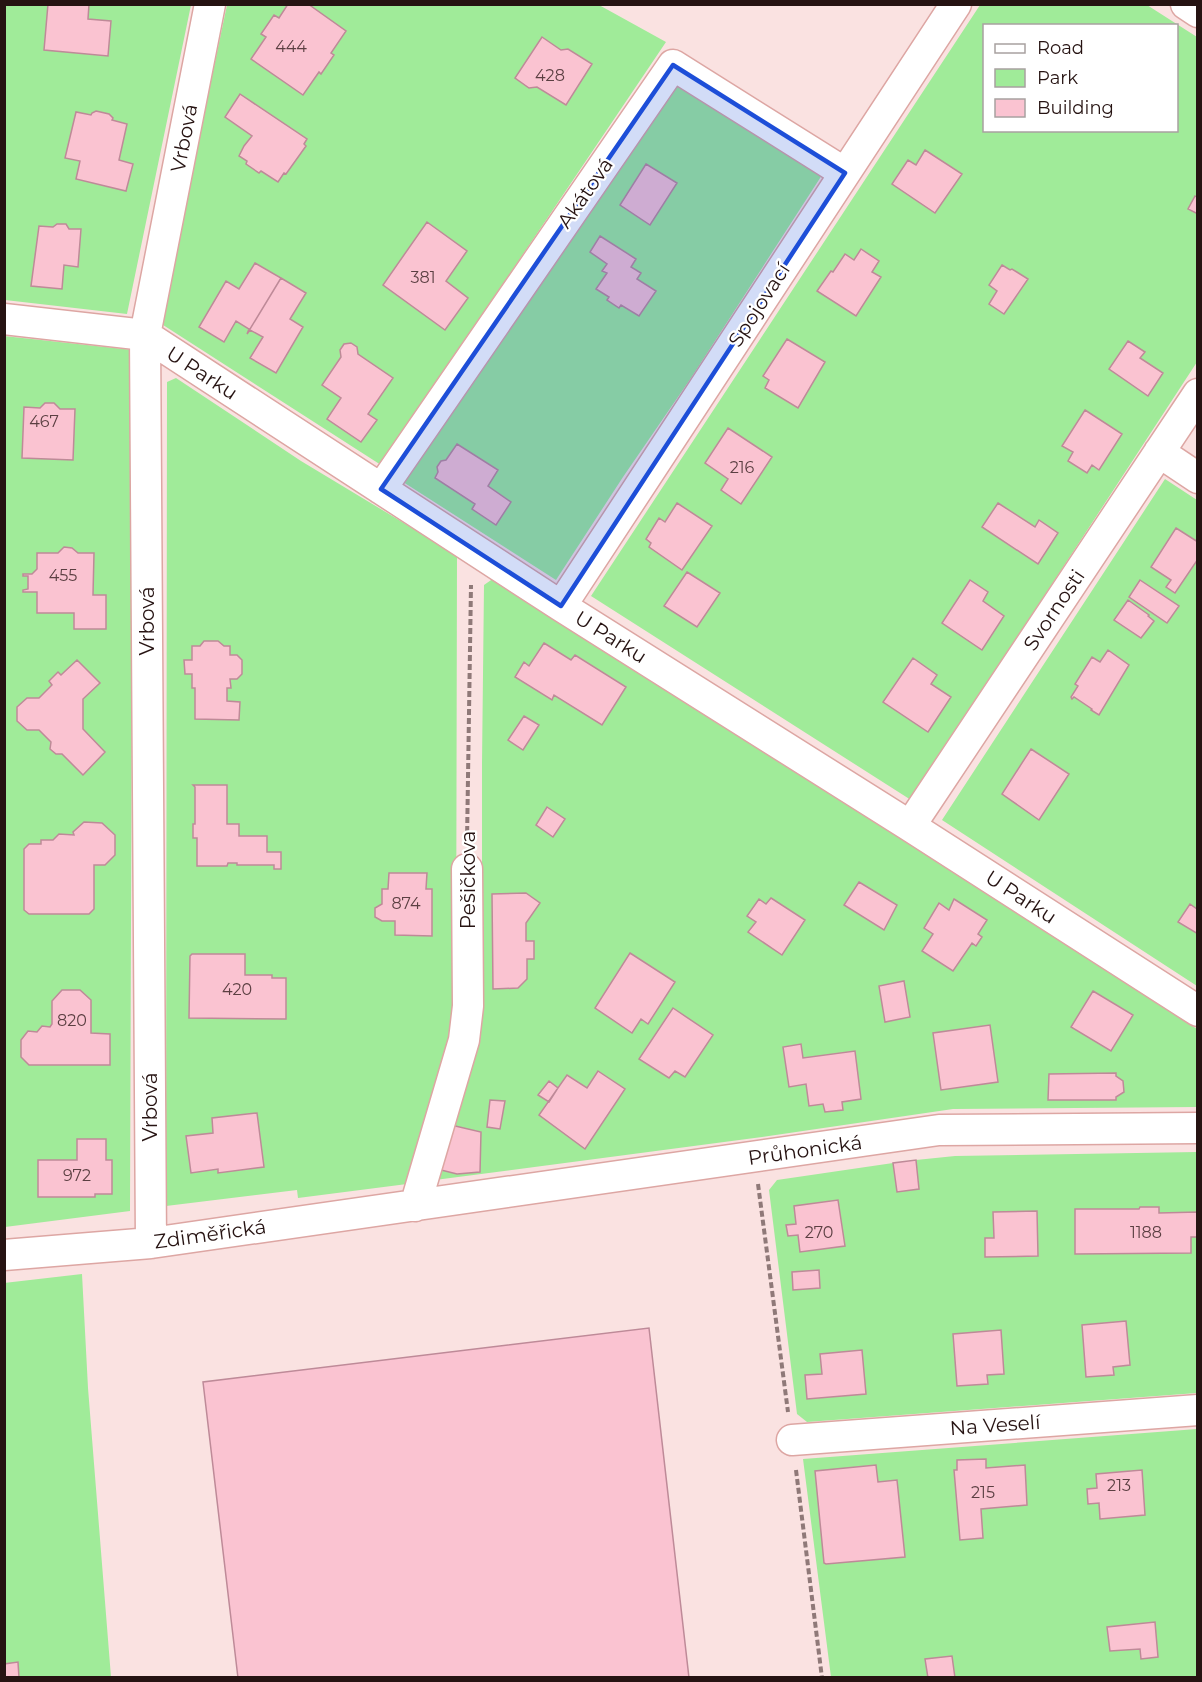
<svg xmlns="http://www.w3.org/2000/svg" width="1202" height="1682" viewBox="0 0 1202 1682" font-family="Montserrat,sans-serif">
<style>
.green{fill:#a0eb99;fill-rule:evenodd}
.building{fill:#fac3d1;stroke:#be8a98;stroke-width:1.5}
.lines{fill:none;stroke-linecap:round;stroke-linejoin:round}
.minor-casing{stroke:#dda6a3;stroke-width:33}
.path{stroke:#8f7978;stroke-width:4;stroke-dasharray:6 3;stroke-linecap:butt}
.minor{stroke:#fff;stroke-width:30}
.marked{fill:#1d4ed8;fill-opacity:0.2;stroke:#1d4ed8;stroke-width:4.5;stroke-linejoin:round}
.labels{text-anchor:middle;stroke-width:4.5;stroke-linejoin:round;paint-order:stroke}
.number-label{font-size:16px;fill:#5b3f42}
.street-label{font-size:20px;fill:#261312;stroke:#fff}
</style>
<rect width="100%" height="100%" fill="#fae2e1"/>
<path class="green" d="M4,5H191L127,314L5,300Z
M227,5H599L666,42L381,465L160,323Z
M980,5H1147L1197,37V362L911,800L591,596ZM984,26H1176V130H984Z
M679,84L822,175L691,378L623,477L556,580L400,480Z
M4,336L133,350L130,1211L5,1227Z
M176,378L301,461L457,555L456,1020L407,1184L298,1198L297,1190L166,1206L167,382Z
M1165,479L1197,500V986L942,820Z
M494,578L892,830L1197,1029V1107L953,1109L762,1137L435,1180L482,1024V763L484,585Z
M1197,1152V1393L807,1422L797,1414L769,1190L777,1180L893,1163L897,1192L919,1188L916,1160L955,1156Z
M82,1274L88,1388L111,1677H5L4,1283Z
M1197,1429V1677H831L803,1459Z"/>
<path class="building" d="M48,4H89L88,19L111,21L108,56L44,50Z
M288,4H308L346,31L331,53L334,55L321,74L319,72L303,95L251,59L266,37L261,34L274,15L279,18Z
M542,37L561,50L568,49L592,64L566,105L537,87L529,88L515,78Z
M240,94L307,139L304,144L306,146L286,174L284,173L278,182L261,171L259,173L246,164L247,161L239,156L244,146L252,136L225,117Z
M96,111L109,114L113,118L112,120L127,124L119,160L133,164L126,191L76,179L80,161L65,158L76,112L91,115L92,113Z
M925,150L962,174L935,213L892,184L908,160L916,165Z
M646,164L677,183L650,225L620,205Z
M1195,196L1198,198V214L1188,209Z
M427,222L467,251L446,281L468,298L445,330L383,285Z
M57,224H66L69,229H81L78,267L64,265L62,289L31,286L39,226L53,227Z
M600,236L636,259L631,267L641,273L637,279L656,291L639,316L621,305L619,308L607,300L609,297L596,289L607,273L602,271L607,264L590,252Z
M861,249L879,261L872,272L881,277L856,316L817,291L831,271L833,272L845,254L854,260Z
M255,263L281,278L247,334L249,329L236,321L224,342L199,327L226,281L239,289Z
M1002,265L1010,270L1012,269L1028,279L1004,314L989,304L997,291L989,285Z
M281,278L306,293L290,319L303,327L276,373L250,358L263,337L250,330L247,334Z
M787,339L825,362L798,408L765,388L769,380L763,376Z
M1128,341L1145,352L1140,358L1163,373L1148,396L1109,369Z
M351,343L357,347L358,354L393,378L368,414L377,420L361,442L327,419L341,398L322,385L341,357L340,350L344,344Z
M45,403H54L60,409H75L73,460L22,458L24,407L40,408Z
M1085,410L1122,434L1099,470L1092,465L1087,473L1068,461L1073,452L1062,446Z
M728,428L772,457L741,504L721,490L728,479L705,463Z
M457,444L498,470L488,486L511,502L496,525L472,509L475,504L435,478L438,472L437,467L441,461L446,460Z
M677,503L712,526L682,570L649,547L651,543L646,539L659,518L665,522Z
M998,503L1035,527L1039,520L1058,533L1038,564L982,527Z
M1176,528L1198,542V559L1175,593L1166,587L1171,580L1151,567Z
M64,547L72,548L78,553H94L93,595H106V629H74V613H37V592H23V590L28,589V576H23V574H32L37,569V553H58Z
M687,572L720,593L697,627L664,606Z
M970,580L988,592L983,601L1004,616L982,650L942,623Z
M1140,580L1179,606L1167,623L1129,597Z
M1128,600L1149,615L1148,616L1154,621L1141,638L1114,620Z
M204,641H218L224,646H230V655H237L242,660V674L237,679H230L231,688H227V701L240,702L239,720L195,719V688H192V674H185L184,660H192V646H200Z
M544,643L571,660L575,655L626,687L602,725L554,695L552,700L515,677L524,662L529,666Z
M1108,650L1129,665L1099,715L1091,710L1092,709L1074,697L1072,699L1071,697L1078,686L1075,684L1092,657L1100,662Z
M913,658L937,675L931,684L951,697L928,732L883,702Z
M77,660L100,683L83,699V729L105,752L83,775L62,754H56L50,749L51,742L39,730H27L17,721V707L27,698H39L52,685L49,681L58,672L61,675Z
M524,716L539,725L523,750L508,740Z
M1031,749L1069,774L1039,820L1002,794Z
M193,785H227V824H239V836H267V852H281V869H274V865H237V863H228L227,866H197V838H193V824H195V787Z
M547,807L565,819L553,837L536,825Z
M84,822L102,823L115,835V855L105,865H94V909L89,914H29L24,910V849L29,844H41V840H53L59,834L74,835L73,832Z
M389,873H427L426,889H432V936L395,935V921H382L375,917V908L382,904V889H388Z
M859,882L897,905L884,930L844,905Z
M526,893L540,903L526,923V941H534V959H527V979L518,988L493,989L492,894Z
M771,898L805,920L782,955L748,932L756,922L747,916L759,899L766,904Z
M954,899L987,920L978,934L982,937L976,946L972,943L953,971L922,951L933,934L924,928L939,903L949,910Z
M1190,904L1197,909L1198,908V934L1178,922Z
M630,953L675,982L648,1024L641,1019L632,1033L595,1008Z
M192,954H245V975H272V978H286V1019L189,1018L190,956Z
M904,981L910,1017L885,1022L879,986Z
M62,990H80L91,1000V1033L110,1034V1065H29L21,1057V1040L28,1031L37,1032L42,1026L50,1027L52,1024V1001Z
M1093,991L1133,1015L1111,1051L1071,1027Z
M673,1008L713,1035L685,1077L675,1071L669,1078L639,1059Z
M990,1025L998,1082L941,1090L933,1033Z
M801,1044L803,1058L855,1051L861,1099L842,1102L843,1110L825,1112L823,1104L809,1106L806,1084L789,1087L783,1047Z
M598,1071L625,1089L585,1149L539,1115L567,1075L587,1088Z
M1116,1073V1076L1123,1081L1124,1092L1116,1097V1100H1048L1049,1074Z
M549,1081L558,1088L549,1102L538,1095Z
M490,1100L505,1101L500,1129L487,1127Z
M257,1113L264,1167L218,1173V1169L191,1173L186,1136L213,1133L212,1118Z
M451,1125L481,1132L480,1172L457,1174L437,1169Z
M77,1139H106V1160H112V1194H95V1197H38V1160H77Z
M916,1160L919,1189L897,1192L893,1163Z
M838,1200L845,1246L800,1252L798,1235L788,1236L786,1225L796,1224L794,1206Z
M1140,1207H1159V1213L1198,1212V1237H1191V1253L1075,1254V1209H1139Z
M1037,1211L1038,1256L985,1257V1238H994L993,1212Z
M819,1270L820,1288L793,1290L792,1272Z
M1126,1321L1130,1365L1113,1367L1114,1375L1086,1377L1082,1325Z
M649,1328L689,1678H238L203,1382Z
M1001,1330L1004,1374L987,1375L988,1384L957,1386L953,1334Z
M862,1350L866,1394L807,1399L805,1375L822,1374L820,1354Z
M986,1459V1468L1025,1465L1027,1505L981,1509L983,1538L960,1540L954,1470H957V1460Z
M876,1465L878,1482L897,1480L905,1557L826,1564L824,1563L815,1471Z
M1142,1470L1145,1515L1100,1519L1099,1503L1088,1504L1087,1489L1097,1488L1096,1474Z
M1155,1622L1158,1657L1141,1659L1140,1649L1110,1651L1107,1627Z
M952,1656L955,1678H928L925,1659Z
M18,1662L19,1678H4V1664Z"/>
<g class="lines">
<defs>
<path id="minor" d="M1186,4L1198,12
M4,319L145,335L561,606L910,826L1198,1011
M1159,452L1198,478
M381,489L673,65L845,173
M561,606L956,4
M910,826L1198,394
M415,1206L464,1040L468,1006L467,869
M151,1243L145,335L210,4
M4,1255L151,1243L939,1130L1198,1128
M792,1440L1198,1410"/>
</defs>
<use href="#minor" class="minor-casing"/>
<path class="path" d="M467,841L471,585
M758,1184L788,1412
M796,1470L822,1678"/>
<use href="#minor" class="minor"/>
</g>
<path class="marked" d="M673,65L845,173L561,606L381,489Z"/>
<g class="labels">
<g class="number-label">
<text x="291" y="52">444</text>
<text x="550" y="81">428</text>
<text x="423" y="283">381</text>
<text x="44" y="427">467</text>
<text x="742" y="473">216</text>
<text x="63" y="581">455</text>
<text x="406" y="909">874</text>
<text x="237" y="995">420</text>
<text x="72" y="1026">820</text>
<text x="77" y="1181">972</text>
<text x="819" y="1238">270</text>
<text x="1146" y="1238">1188</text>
<text x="1119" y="1491">213</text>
<text x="983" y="1498">215</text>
</g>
<g class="street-label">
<text transform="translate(184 138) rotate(-79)" y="7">Vrbová</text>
<text transform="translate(585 193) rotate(-55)" y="7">Akátová</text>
<text transform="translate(759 305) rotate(-57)" y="7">Spojovací</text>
<text transform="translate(202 373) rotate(33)" y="7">U Parku</text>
<text transform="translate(1054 610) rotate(-56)" y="7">Svornosti</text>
<text transform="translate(147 621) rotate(-90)" y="7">Vrbová</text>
<text transform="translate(611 637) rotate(32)" y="7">U Parku</text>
<text transform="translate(468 880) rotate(-90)" y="7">Pešičkova</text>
<text transform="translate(1021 897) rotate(33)" y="7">U Parku</text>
<text transform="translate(150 1107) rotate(-90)" y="7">Vrbová</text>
<text transform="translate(805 1150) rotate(-8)" y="7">Průhonická</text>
<text transform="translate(210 1234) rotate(-8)" y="7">Zdiměřická</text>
<text transform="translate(995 1425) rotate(-4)" y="7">Na Veselí</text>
</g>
</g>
<rect width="1202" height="1682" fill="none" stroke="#261312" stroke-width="12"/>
<rect x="983" y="24" width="195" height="108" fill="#ffffff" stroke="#a8a1a0" stroke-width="1.5"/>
<rect x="995" y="44" width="30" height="9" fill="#ffffff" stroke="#a8a1a0" stroke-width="1.5"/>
<text x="1037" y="54" font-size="18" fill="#261312">Road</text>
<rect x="995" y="69" width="30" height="18" fill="#a0eb99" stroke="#a8a1a0" stroke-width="1.5"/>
<text x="1037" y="84" font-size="18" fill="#261312">Park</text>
<rect x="995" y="99" width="30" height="18" fill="#fac3d1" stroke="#a8a1a0" stroke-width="1.5"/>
<text x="1037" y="114" font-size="18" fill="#261312">Building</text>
</svg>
